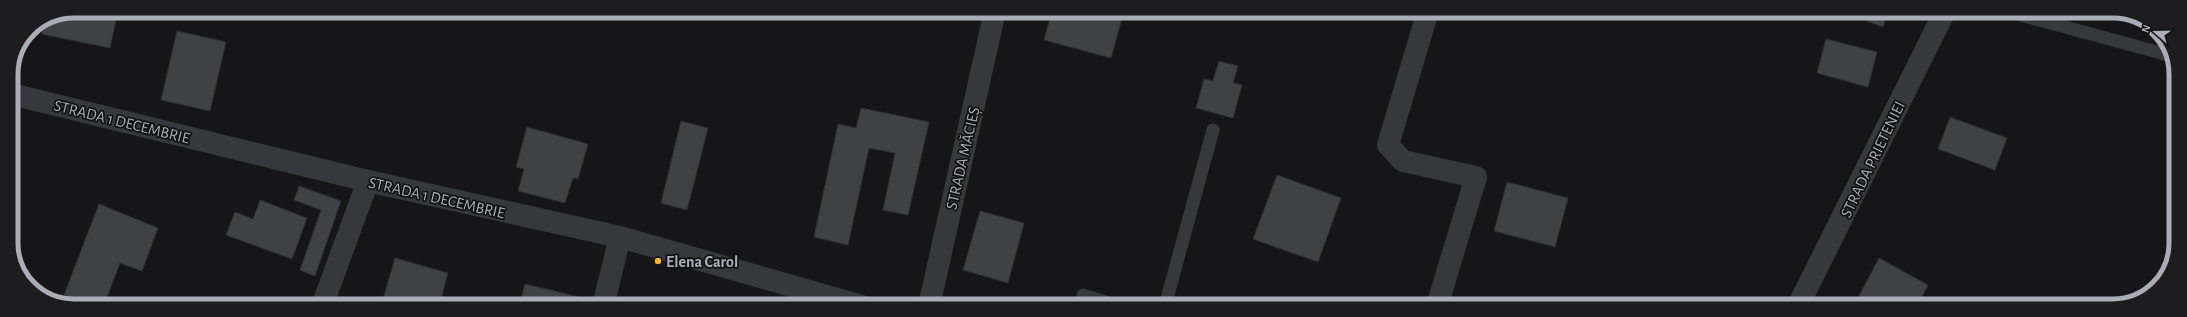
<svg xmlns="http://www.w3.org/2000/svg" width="2187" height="317" viewBox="0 0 2187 317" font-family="'Alegreya Sans',sans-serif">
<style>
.building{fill:#404145;stroke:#303034}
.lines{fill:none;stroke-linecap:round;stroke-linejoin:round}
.service{stroke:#37383d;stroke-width:13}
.minor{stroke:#37383d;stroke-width:22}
.poi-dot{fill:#f2b134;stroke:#111113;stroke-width:1.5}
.labels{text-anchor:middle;stroke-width:3.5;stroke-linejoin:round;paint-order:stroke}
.street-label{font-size:16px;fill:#a8adb8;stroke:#111113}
.poi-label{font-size:16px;font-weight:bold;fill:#a8adb8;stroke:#111113;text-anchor:start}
.rim{fill:none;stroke:#a8adb8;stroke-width:5}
</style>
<rect width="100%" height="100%" fill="#161618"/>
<path class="building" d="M74,11H118L110,48L42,34L45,23Z
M1052,11H1124L1111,58L1044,40Z
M1840,11H1888L1883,27Z
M177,31L226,42L210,111L161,100Z
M1826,39L1877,52L1868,87L1817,73Z
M1219,61L1238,66L1233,83L1242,85L1233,118L1196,108L1204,79L1213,81Z
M861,108L929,122L908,215L883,210L895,153L869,148L848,245L814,237L838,124L856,128Z
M1950,117L2007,138L1995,170L1938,149Z
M681,121L708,128L687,210L661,203Z
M527,127L588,144L578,179L573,178L565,203L518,191L524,169L516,167Z
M1277,175L1341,198L1318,262L1253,239Z
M1507,182L1568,198L1555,247L1494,231Z
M299,186L341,201L315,276L300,270L321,210L294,200Z
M260,200L307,218L292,259L226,235L235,212L253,219Z
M99,204L158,228L142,271L120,263L104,305H91L64,295Z
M980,211L1024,223L1008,283L963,270Z
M395,258L448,273L439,306H381Z
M1879,258L1928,285L1917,306H1878L1859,296Z
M525,284L579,297L577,306H519Z"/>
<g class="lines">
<path class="service" d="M2006,11L2172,56
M1083,295L1118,306
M1165,306L1213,130"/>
<path class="minor" d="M1428,11L1388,145L1403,161L1476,177L1437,306
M11,94L368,181L620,237L862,306
M322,306L368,181
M603,306L620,237
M929,306L995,11
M1798,306L1945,11"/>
</g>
<circle class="poi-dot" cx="658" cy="261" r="4"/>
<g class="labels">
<g class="street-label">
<text transform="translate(122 121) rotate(14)" y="6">STRADA 1 DECEMBRIE</text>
<text transform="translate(962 158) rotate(-77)" y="6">STRADA MĂCIEȘ</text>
<text transform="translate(1872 159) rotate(-64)" y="6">STRADA PRIETENIEI</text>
<text transform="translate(437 197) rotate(13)" y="6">STRADA 1 DECEMBRIE</text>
</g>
<g class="poi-label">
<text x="666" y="267">Elena Carol</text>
</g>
</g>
<path d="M0 0H2187V317H0ZM74 18H2113A56 56 0 0 1 2169 74V243A56 56 0 0 1 2113 299H74A56 56 0 0 1 18 243V74A56 56 0 0 1 74 18Z" fill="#1d1d20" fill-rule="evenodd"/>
<path class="rim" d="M74 18H2113A56 56 0 0 1 2169 74V243A56 56 0 0 1 2113 299H74A56 56 0 0 1 18 243V74A56 56 0 0 1 74 18Z"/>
<g transform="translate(2155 32) rotate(290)" stroke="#111113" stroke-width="3" paint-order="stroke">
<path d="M0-3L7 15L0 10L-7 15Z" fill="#a8adb8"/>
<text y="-6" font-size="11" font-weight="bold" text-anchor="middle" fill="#a8adb8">N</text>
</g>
</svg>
